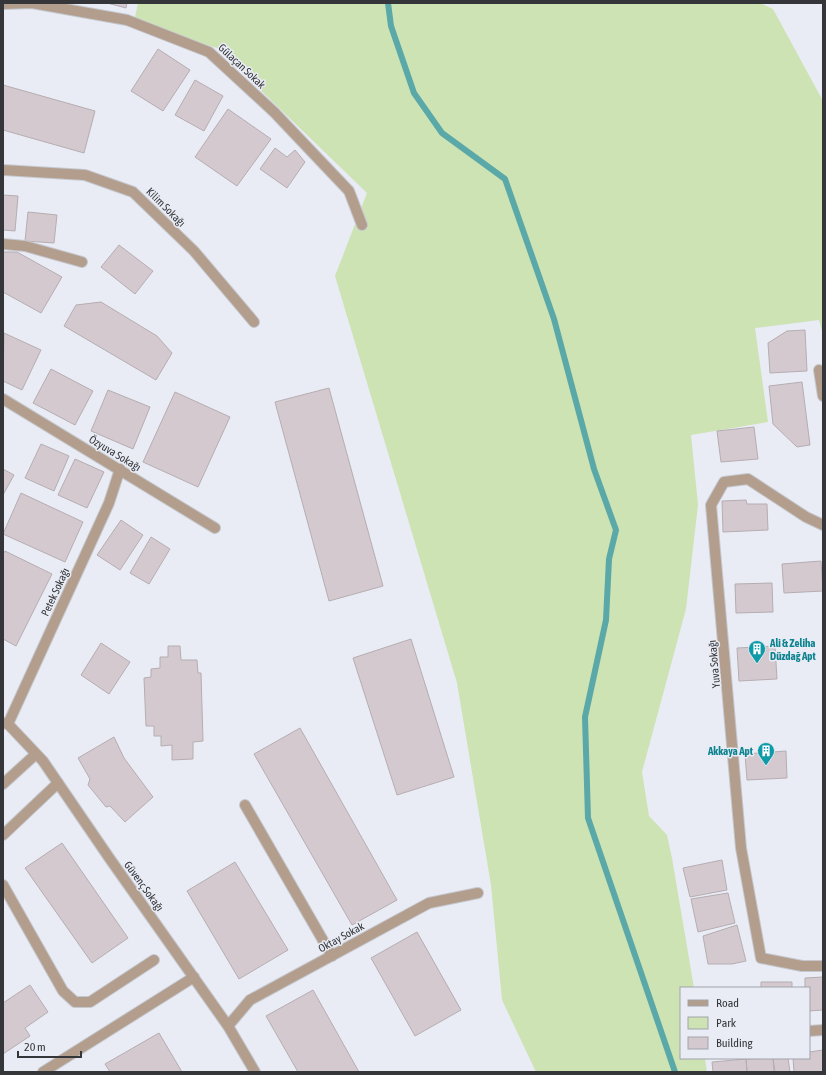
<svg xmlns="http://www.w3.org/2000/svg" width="826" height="1075" viewBox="0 0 826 1075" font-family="'Asap Condensed',sans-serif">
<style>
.green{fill:#cde3b4}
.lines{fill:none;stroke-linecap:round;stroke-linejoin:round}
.stream{stroke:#5ba8a8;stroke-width:6}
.building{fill:#d3c9cf;stroke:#b6adb2}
.lane-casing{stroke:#c5c8cf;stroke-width:12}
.street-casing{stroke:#c5c8cf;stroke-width:12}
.lane{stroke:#b39e8d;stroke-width:10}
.street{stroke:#b39e8d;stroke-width:10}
.labels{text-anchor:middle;stroke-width:3;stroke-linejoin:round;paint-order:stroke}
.street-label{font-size:11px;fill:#343639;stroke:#e9ecf5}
.culture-label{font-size:11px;font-weight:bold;fill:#0d838f;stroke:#e9ecf5;text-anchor:start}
</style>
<rect width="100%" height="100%" fill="#e9ecf5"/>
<path class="green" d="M138,3H760L773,9L823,101V335L819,320L755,328L768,422L691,435L698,505L686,609L642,772L649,816L667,835L672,858L694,988H681V1058H705L707,1072H536L502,1000L491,885L457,683L335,276L367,193L217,48L134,22Z"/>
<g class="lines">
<path class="stream" d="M388,3L391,26L414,93L442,133L505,179L554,319L594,469L616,530L609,559L606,620L585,717L588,818L675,1072"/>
</g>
<path class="building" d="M107,3H127L126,8Z
M158,49L190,70L163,111L131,91Z
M195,80L223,96L204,131L175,115Z
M3,85L95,111L84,153L3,130Z
M228,109L271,139L237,186L195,157Z
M275,148L287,157L295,150L305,162L287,188L260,169Z
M3,195L18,196L15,231L3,230Z
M28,212L57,215L54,243L25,241Z
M119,245L153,271L135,294L101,267Z
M3,252H17L62,277L41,313L3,292Z
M101,302L157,336L172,353L156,380L64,326L76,305Z
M805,330L807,371L770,373L768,343L787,331Z
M4,333L41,350L22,390L3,381Z
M51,369L93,391L75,425L33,403Z
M802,382L810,445L797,447L773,424L769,386Z
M329,388L383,586L329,601L275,402Z
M108,390L150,407L133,449L91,431Z
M175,392L230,417L198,487L143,462Z
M754,427L758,459L721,462L717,431Z
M41,444L69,456L54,491L25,478Z
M75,459L104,472L87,508L58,495Z
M3,469L14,475L3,495Z
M21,493L83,522L65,562L3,534Z
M746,500L747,504H767L768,530L723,532L722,501Z
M121,520L143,535L120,570L97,555Z
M151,537L170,549L149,584L130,573Z
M5,551L52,574L16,646L3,639V554Z
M821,561L823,591L784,593L782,564Z
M772,583L773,612L736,613L735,584Z
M411,639L454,777L397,795L353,658Z
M101,643L130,662L109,694L81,675Z
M168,646H180L181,660H197L198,673H201L203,741L193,742V759L172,760V745L161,746V736H154V726H146L144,678L151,677V669L160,668V657H168Z
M775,646L777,679L739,681L737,648Z
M300,728L397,900L352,925L254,754Z
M114,737L124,758L153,797L125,822L110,806L106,807L88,785L90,779L78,758Z
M786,751L787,778L747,780L745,754Z
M62,843L128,938L92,963L25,868Z
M722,860L727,890L690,897L683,868Z
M235,862L288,950L239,979L187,891Z
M728,893L735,923L698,932L691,899Z
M737,925L746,961L732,964H708L703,936Z
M417,932L461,1010L415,1036L371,958Z
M823,977V1010L809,1011V988H805V978Z
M761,982H792V988H761Z
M30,985L48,1012L25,1028L30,1036L3,1054V1003Z
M313,990L359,1072H298L266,1016Z
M159,1033L182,1072H110L105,1064Z
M823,1050V1072H794L793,1058H809V1052Z
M773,1058H788L790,1072H775Z
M773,1058L774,1072H747L746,1059Z
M746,1059L747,1072H713L712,1062Z"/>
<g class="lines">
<defs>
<path id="lane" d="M3,244L25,246L82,262
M245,805L332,956
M3,835L58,783
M3,885L63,991L75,1002H90L154,960"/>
<path id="street" d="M3,4L32,3L127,20L209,52L274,112L349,191L362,225
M3,170L85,175L133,192L194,251L254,322
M819,370L823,396
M3,399L215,528
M823,525L806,517L748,479L724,482L711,505L741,848L761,958L802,966H823
M3,723L8,724L43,761L110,859L228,1026L255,1072
M8,724L109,503L120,469
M3,784L36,754
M228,1026L250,1000L429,903L478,893
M809,1031L823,1030
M43,1072L194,977"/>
</defs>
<use href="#lane" class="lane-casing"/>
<use href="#street" class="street-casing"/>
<use href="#lane" class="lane"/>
<use href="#street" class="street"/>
</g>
<defs>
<symbol id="building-pin" viewBox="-11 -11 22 30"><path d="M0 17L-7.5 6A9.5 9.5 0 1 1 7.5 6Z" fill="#0f9aa8" stroke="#e9ecf5"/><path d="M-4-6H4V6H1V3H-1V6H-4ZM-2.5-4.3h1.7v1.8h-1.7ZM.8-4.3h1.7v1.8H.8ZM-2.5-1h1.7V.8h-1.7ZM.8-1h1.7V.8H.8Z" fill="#fff"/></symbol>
</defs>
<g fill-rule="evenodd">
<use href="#building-pin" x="747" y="639" width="20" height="27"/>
<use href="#building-pin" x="756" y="741" width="20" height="27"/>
</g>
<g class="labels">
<g class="street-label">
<text transform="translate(242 66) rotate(43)" y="4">Gülaçan Sokak</text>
<text transform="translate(166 207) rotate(45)" y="4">Kilim Sokağı</text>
<text transform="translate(115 453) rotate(31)" y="4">Özyuva Sokağı</text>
<text transform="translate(55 592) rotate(-65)" y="4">Petek Sokağı</text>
<text transform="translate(714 664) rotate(-95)" y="4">Yuva Sokağı</text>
<text transform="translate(144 886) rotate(54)" y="4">Güvenç Sokağı</text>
<text transform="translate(341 937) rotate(-29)" y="4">Oktay Sokak</text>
</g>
<g class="culture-label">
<text x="770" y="647">Ali &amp; Zeliha<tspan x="770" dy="13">Düzdağ Apt</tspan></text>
<text x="753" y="755" text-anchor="end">Akkaya Apt</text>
</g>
</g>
<rect width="826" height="1075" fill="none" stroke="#343639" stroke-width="8"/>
<rect x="680" y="987" width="130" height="72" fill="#e9ecf5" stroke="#a1a3aa"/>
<rect x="688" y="1000" width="20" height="6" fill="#b39e8d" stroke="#a1a3aa"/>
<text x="716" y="1007" font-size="12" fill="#343639">Road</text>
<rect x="688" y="1017" width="20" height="12" fill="#cde3b4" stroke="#a1a3aa"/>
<text x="716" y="1027" font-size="12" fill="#343639">Park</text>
<rect x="688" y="1037" width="20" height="12" fill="#d3c9cf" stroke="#a1a3aa"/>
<text x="716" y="1047" font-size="12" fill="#343639">Building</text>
<path d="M18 1051v6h63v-6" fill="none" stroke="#343639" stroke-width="2"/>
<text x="24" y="1051" font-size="12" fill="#343639" stroke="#e9ecf5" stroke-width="3" paint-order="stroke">20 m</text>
</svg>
